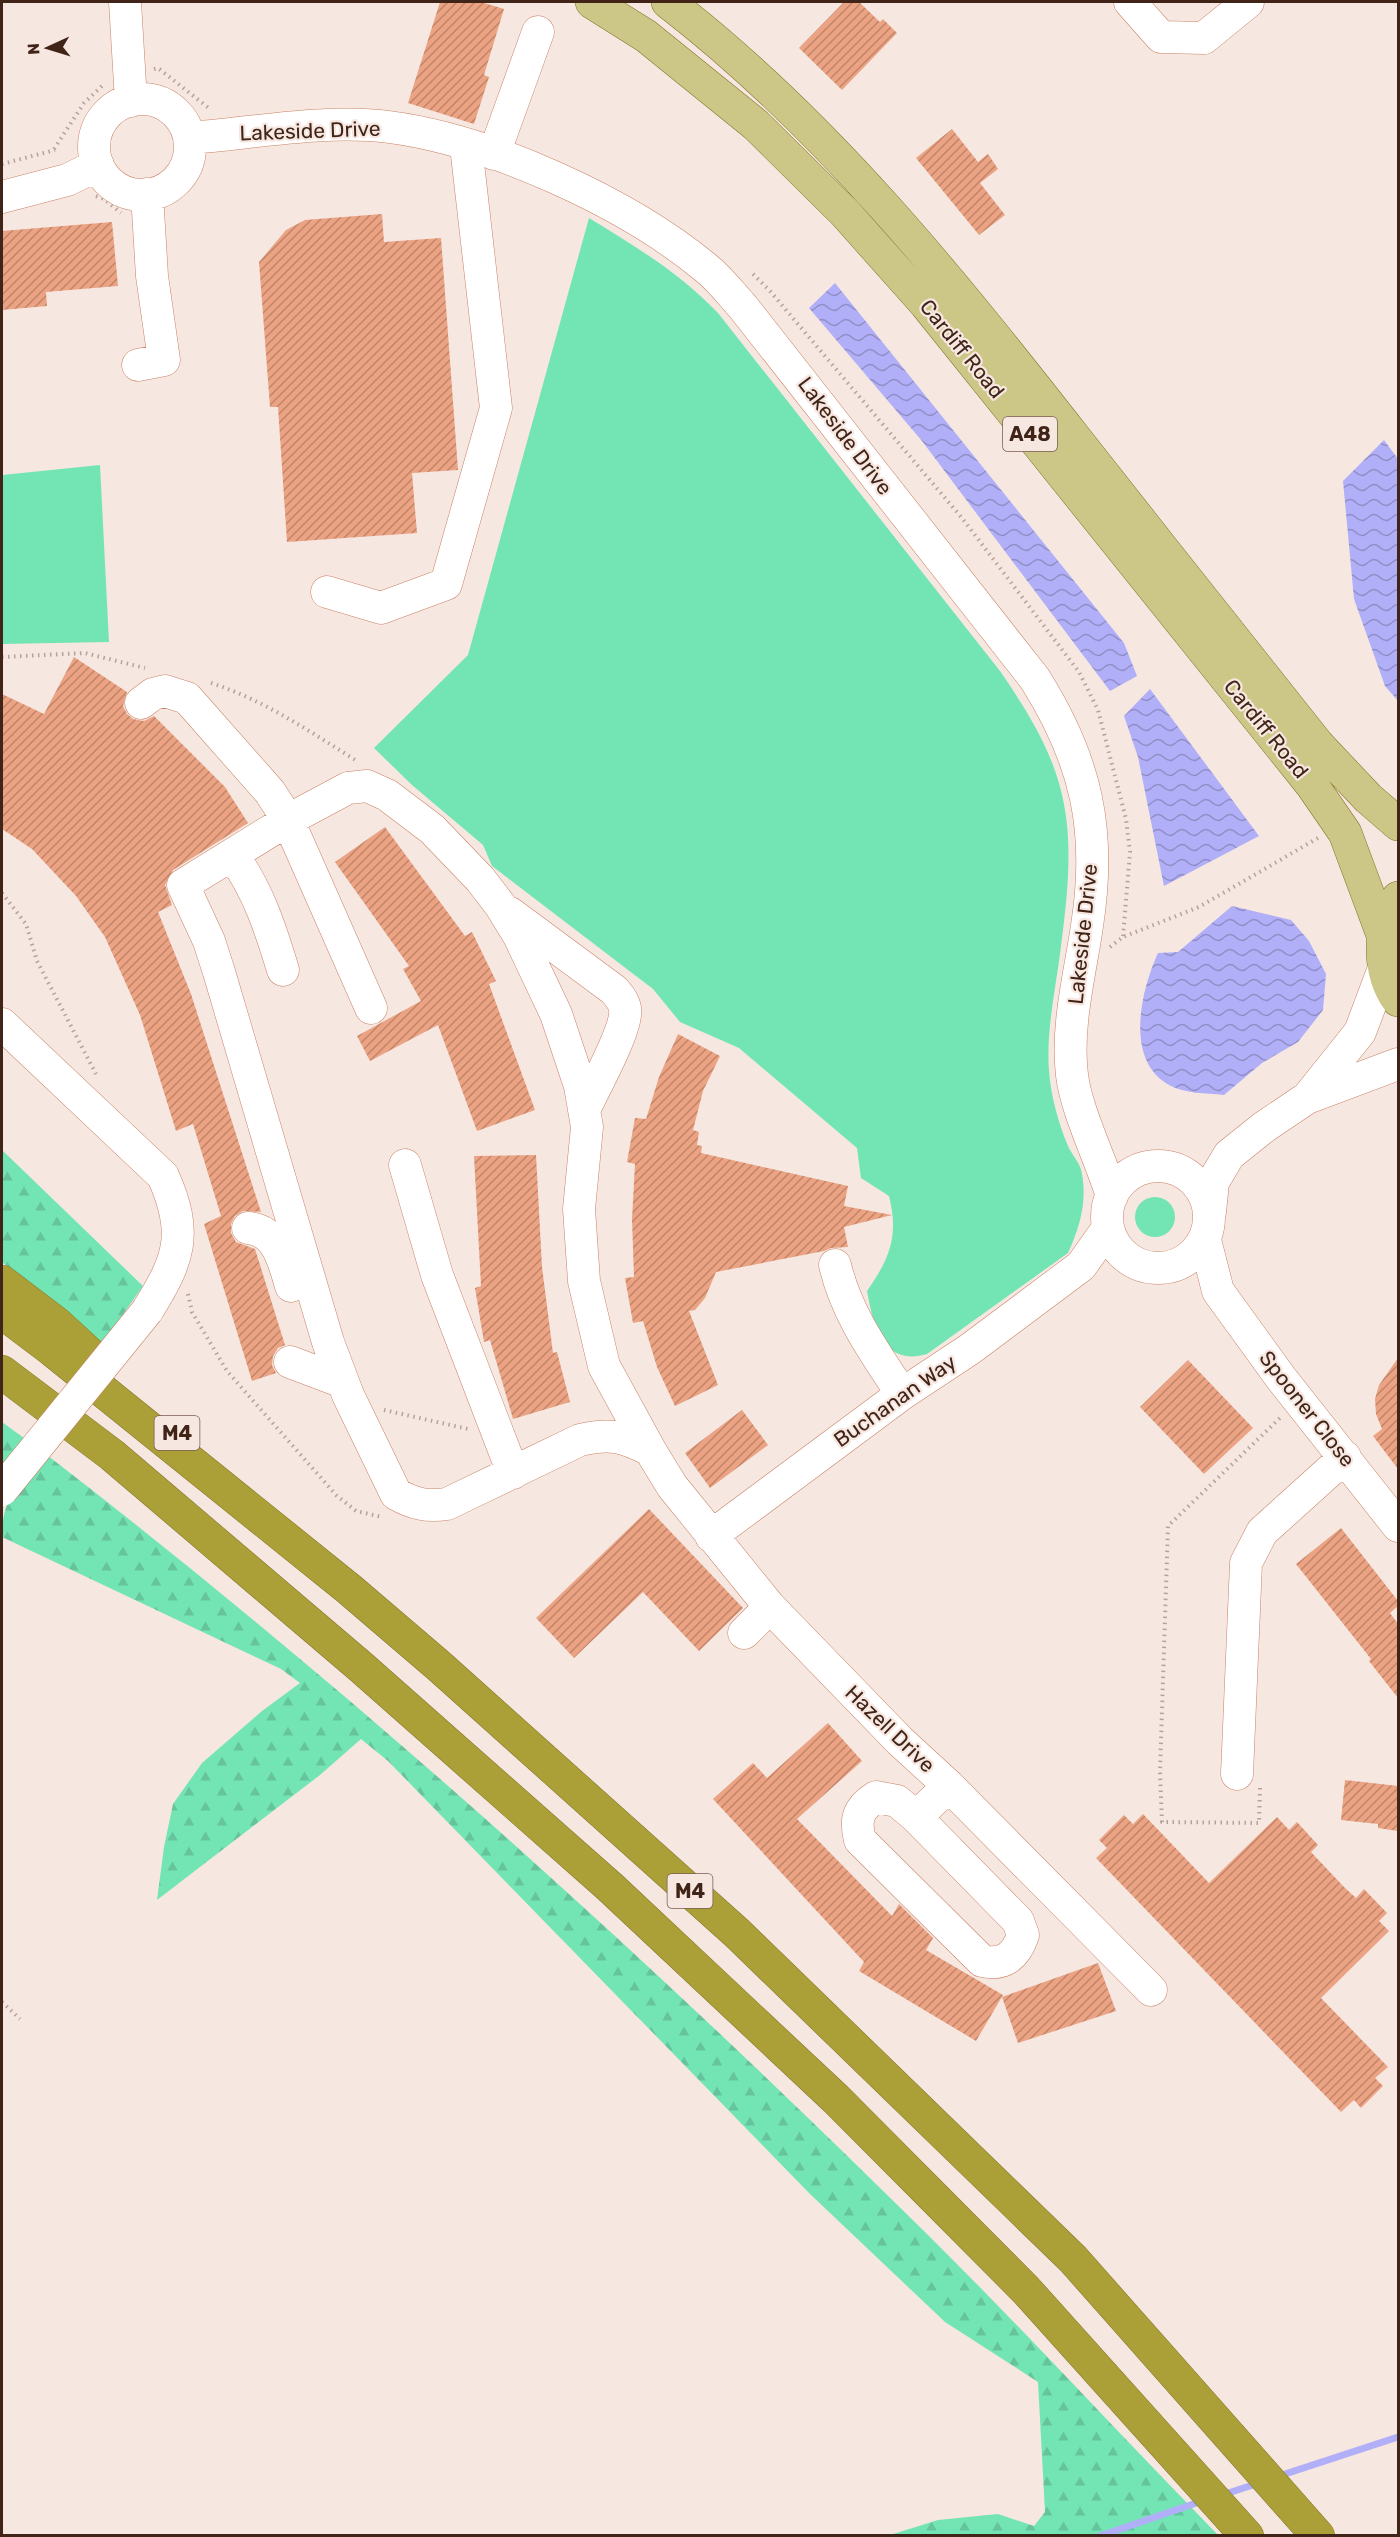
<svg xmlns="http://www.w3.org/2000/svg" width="1400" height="2537" viewBox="0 0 1400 2537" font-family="Rubik,sans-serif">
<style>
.grass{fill:#73e5b5}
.forest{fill:url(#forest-firs)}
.water{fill:url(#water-waves)}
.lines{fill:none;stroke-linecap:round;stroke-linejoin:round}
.stream{stroke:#b0aff7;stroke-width:7}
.building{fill:url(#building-hatch)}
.minor-casing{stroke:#c98264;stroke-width:33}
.major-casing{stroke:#85752c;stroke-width:34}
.highway-casing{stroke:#85752c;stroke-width:34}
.path{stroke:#b6a29a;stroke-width:4;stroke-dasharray:1.5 4.5;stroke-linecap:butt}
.minor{stroke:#fff;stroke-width:32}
.major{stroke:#ccc687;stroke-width:33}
.highway{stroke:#aaa037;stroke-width:33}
.minor-bridge-casing{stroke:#c98264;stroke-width:33;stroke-linecap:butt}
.minor-bridge{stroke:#fff;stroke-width:32}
.labels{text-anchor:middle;stroke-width:4.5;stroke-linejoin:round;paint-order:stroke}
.shield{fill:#f7e7e1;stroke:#785e54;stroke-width:1.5}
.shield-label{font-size:20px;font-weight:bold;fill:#412418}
.street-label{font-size:21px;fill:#412418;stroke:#f7e7e1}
</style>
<defs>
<pattern id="forest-firs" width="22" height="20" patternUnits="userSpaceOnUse" patternTransform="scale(1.5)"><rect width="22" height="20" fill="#73e5b5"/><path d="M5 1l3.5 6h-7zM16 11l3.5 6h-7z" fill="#65c49b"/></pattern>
<pattern id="water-waves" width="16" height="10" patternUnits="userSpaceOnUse" patternTransform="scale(1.5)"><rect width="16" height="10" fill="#b0aff7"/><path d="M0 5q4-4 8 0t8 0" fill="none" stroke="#918ec7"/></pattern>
<pattern id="building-hatch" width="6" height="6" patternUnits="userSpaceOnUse" patternTransform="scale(1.5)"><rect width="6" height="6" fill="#eca383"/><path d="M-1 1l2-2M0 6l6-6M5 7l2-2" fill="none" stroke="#c1856a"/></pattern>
</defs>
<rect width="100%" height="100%" fill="#f7e7e1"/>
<path class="grass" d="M589,218C635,246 681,274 718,313L1000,671C1024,706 1049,745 1060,787C1075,841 1067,899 1060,954C1055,992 1046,1032 1049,1071C1051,1096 1058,1122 1068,1146C1072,1155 1081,1164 1082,1174C1087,1202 1080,1227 1068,1253L927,1354C883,1367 873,1325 867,1291C890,1258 899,1236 889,1196L861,1178L857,1148L739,1048L680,1022L653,989L492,866L483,845L412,785L374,748L468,655Z
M100,465L109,642L2,644V475Z
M1135 1217a20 20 0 1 1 40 0a20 20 0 1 1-40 0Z"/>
<path class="forest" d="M2,1150L143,1286L100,1347L2,1262Z
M2,1422L28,1441L2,1476Z
M43,1452C356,1693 647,1957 928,2235C1027,2333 1121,2436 1218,2535H890L938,2520L998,2514L1034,2526L1045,2512L1038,2382L945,2322L810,2194L388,1761L361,1739L320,1775L157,1900L164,1847L173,1804L202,1763L262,1711L300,1683L281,1669L2,1537C1,1500 20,1481 43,1452Z"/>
<path class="water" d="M835,283L1124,643L1137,676L1110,691L922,441L809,308Z
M1384,440L1398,459V701L1385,686L1354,599L1343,481Z
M1150,689L1259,836L1164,886L1138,757L1124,716Z
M1232,906L1291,920L1309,941L1326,974L1323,1010L1298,1042L1262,1063L1224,1095C1206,1093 1185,1094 1169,1085C1124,1060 1141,990 1158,953L1178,952Z"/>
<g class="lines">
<path class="stream" d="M1279,2476L1398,2437
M1222,2495L1259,2483
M1100,2536L1202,2501"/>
</g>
<path class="building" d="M440,2H481L504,9L484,75L489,77L474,124L408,103Z
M844,2H859L880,22L883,19L897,33L842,90L799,48Z
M952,129L978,162L988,154L998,169L980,183L1005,215L979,235L916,158Z
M382,214L384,242L441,238L458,470L412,473L417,533L287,542L278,407H270L259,262L286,230L305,220Z
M112,222L118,286L46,292L47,306L2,310V231Z
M74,657L127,692L123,706L127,714L133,719L144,721L154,716L225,787L248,823L173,870L165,885L172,905L158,912L191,994L261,1212L243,1211L235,1216L231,1224V1233L236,1242L255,1249L285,1345L278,1348L273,1356L272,1365L276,1373L252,1381L204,1224L221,1216L193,1124L176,1131L140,1015L105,937L76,896L32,849L2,829V694L44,714Z
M385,827L465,936L472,932L496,981L489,984L535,1110L477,1131L438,1025L370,1061L357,1036L421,1001L403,969L409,966L335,862Z
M678,1034L720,1056L703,1091L693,1130L699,1132L697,1145L702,1146L701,1153L848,1186L844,1206L892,1215L844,1227L848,1247L831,1248L824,1251L716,1272L705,1298L695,1310L689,1311L718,1385L675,1406L657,1367L643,1321L633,1323L625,1278L634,1277L632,1219L635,1164L627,1162L635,1118L646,1119L659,1077Z
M536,1155L542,1267L553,1353L557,1352L570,1402L513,1419L490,1340L484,1342L475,1288L481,1286L474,1156Z
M1398,1358V1469L1373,1436L1382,1429L1376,1414L1375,1399L1379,1385Z
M1188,1360L1253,1428L1204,1474L1140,1407Z
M742,1410L768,1445L710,1488L685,1453Z
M649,1509L743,1608L699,1651L643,1592L574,1658L536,1618Z
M1341,1528L1398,1601V1606L1390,1613L1398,1624V1698L1369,1661L1371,1659L1296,1564Z
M828,1723L862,1761L797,1819L892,1916L899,1904L933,1938L926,1950L1003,1995L976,2041L859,1971L864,1962L713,1799L753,1763L767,1778Z
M1345,1780L1398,1786V1831L1378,1828V1824L1341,1820Z
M1143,1814L1209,1883L1277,1817L1289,1830L1297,1822L1318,1845L1311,1852L1344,1887L1356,1898L1364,1889L1387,1913L1379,1921L1389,1931L1321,1998L1388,2067L1375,2078L1383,2086L1361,2108L1354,2100L1341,2112L1096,1858L1107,1848L1099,1840L1124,1815L1133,1824Z
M1098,1963L1116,2011L1018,2043L1002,1997Z"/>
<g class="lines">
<defs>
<path id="minor" d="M125,2L131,101
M1130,2L1161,37L1204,38L1248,2
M94 147a48 48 0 1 1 96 0a48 48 0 1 1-96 0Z
M190,138C253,133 326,119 389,127C490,140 628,203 706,268C720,279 731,294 743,307L1035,679C1086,760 1102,830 1087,926C1080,974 1066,1026 1072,1075C1076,1110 1101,1160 1112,1196
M494,154L538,32
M2,197L67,180L98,165
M138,365L164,360L152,276L147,194
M327,592L381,608L446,584L496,408L466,146
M141,703L153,694L165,691L187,698L270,792L288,820L183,885L209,941L219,972L328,1342L348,1395L396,1494C414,1504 427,1507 447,1504L580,1440C609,1433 623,1436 650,1450
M233,856C258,890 271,930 283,970
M510,913L614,990C620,997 627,1005 625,1015C623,1036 595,1087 585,1108
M371,1008L288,820L348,788L367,786L387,795L432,829L480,879L500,905L519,936L556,1014L580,1086L587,1127L579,1209L584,1281L604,1366L650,1450L672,1486L770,1607L900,1741L949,1786L1151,1990
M2,1024L163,1176C189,1234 179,1260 147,1311
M1308,1097L1360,1032L1384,968
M405,1165L437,1275L513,1473
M1107 1217a51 51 0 1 1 102 0a51 51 0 1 1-102 0Z
M1210,1212L1213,1182L1229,1155L1264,1127L1307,1098L1398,1064
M248,1228C277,1230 284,1262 291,1286
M1205,1240L1218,1291L1281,1378L1398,1526
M835,1265C846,1313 875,1353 902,1394
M290,1362L343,1382
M711,1536L902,1394L970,1349L1081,1266L1108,1228
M744,1633L770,1607
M1237,1774L1246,1563L1262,1532L1345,1457
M916,1817L1018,1921L1023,1935C1016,1956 1004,1966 982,1961L860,1840C855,1820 857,1809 876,1797L897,1801L916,1817L949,1786"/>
<path id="major" d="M592,2L646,36L756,125L845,213L926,304L1312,785L1345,833L1383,935
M668,2C826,124 951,280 1074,437C1155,540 1236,642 1318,745L1368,798L1398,824
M1398,898C1378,927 1378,972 1398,1000"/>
<path id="highway" d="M2,1282L56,1323L93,1357
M2,1312L51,1349L349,1589L439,1666L737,1933L1073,2259L1318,2536
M2,1372L112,1455L361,1667L610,1887L836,2099L1026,2290L1247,2536"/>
</defs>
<use href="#minor" class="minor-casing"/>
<use href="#major" class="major-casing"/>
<use href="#highway" class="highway-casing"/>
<path class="path" d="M154,69L158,68L210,109
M54,149L84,103L104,84
M2,164L55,150
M96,196L104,199L121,213
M753,274L770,291L962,518L1079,672L1098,710L1126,819L1130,852L1123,937
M2,657L85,653L145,668
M211,683C264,700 309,731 357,761
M2,893L26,924L37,961L96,1074
M1110,947L1123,937L1199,907L1318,838
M188,1294L192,1312L227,1371L336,1495L356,1511L382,1517
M384,1410L468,1429
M1260,1788L1259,1823L1162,1822L1160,1772L1168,1526L1281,1417
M2,2002L20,2019"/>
<use href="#minor" class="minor"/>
<use href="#major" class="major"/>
<use href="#highway" class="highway"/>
<defs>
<path id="minor-bridge" d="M2,1490L147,1311"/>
</defs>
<use href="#minor-bridge" class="minor-bridge-casing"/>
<use href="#minor-bridge" class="minor-bridge"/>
</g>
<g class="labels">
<g class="shield">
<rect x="1003" y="417" width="54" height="34" rx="4.5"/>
<rect x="154.5" y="1416" width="45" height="34" rx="4.5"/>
<rect x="667.5" y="1874" width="45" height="34" rx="4.5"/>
</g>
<g class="shield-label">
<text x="1030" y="441">A48</text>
<text x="177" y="1440">M4</text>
<text x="690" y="1898">M4</text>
</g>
<g class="street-label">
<text transform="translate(310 131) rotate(-2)" y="7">Lakeside Drive</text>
<text transform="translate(962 349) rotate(51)" y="7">Cardiff Road</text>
<text transform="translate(845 436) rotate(53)" y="7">Lakeside Drive</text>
<text transform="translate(1266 729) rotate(51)" y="7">Cardiff Road</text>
<text transform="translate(1083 934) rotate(-84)" y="7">Lakeside Drive</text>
<text transform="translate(895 1401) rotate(-35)" y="7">Buchanan Way</text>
<text transform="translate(1307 1409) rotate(52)" y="7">Spooner Close</text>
<text transform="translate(890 1729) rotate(44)" y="7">Hazell Drive</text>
</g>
</g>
<rect width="1400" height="2537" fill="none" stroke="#412418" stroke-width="6"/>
<g transform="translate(48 48) rotate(266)" stroke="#f7e7e1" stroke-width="4.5" paint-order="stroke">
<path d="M0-4.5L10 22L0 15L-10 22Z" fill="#412418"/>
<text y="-9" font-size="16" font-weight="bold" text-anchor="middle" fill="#412418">N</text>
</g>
</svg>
